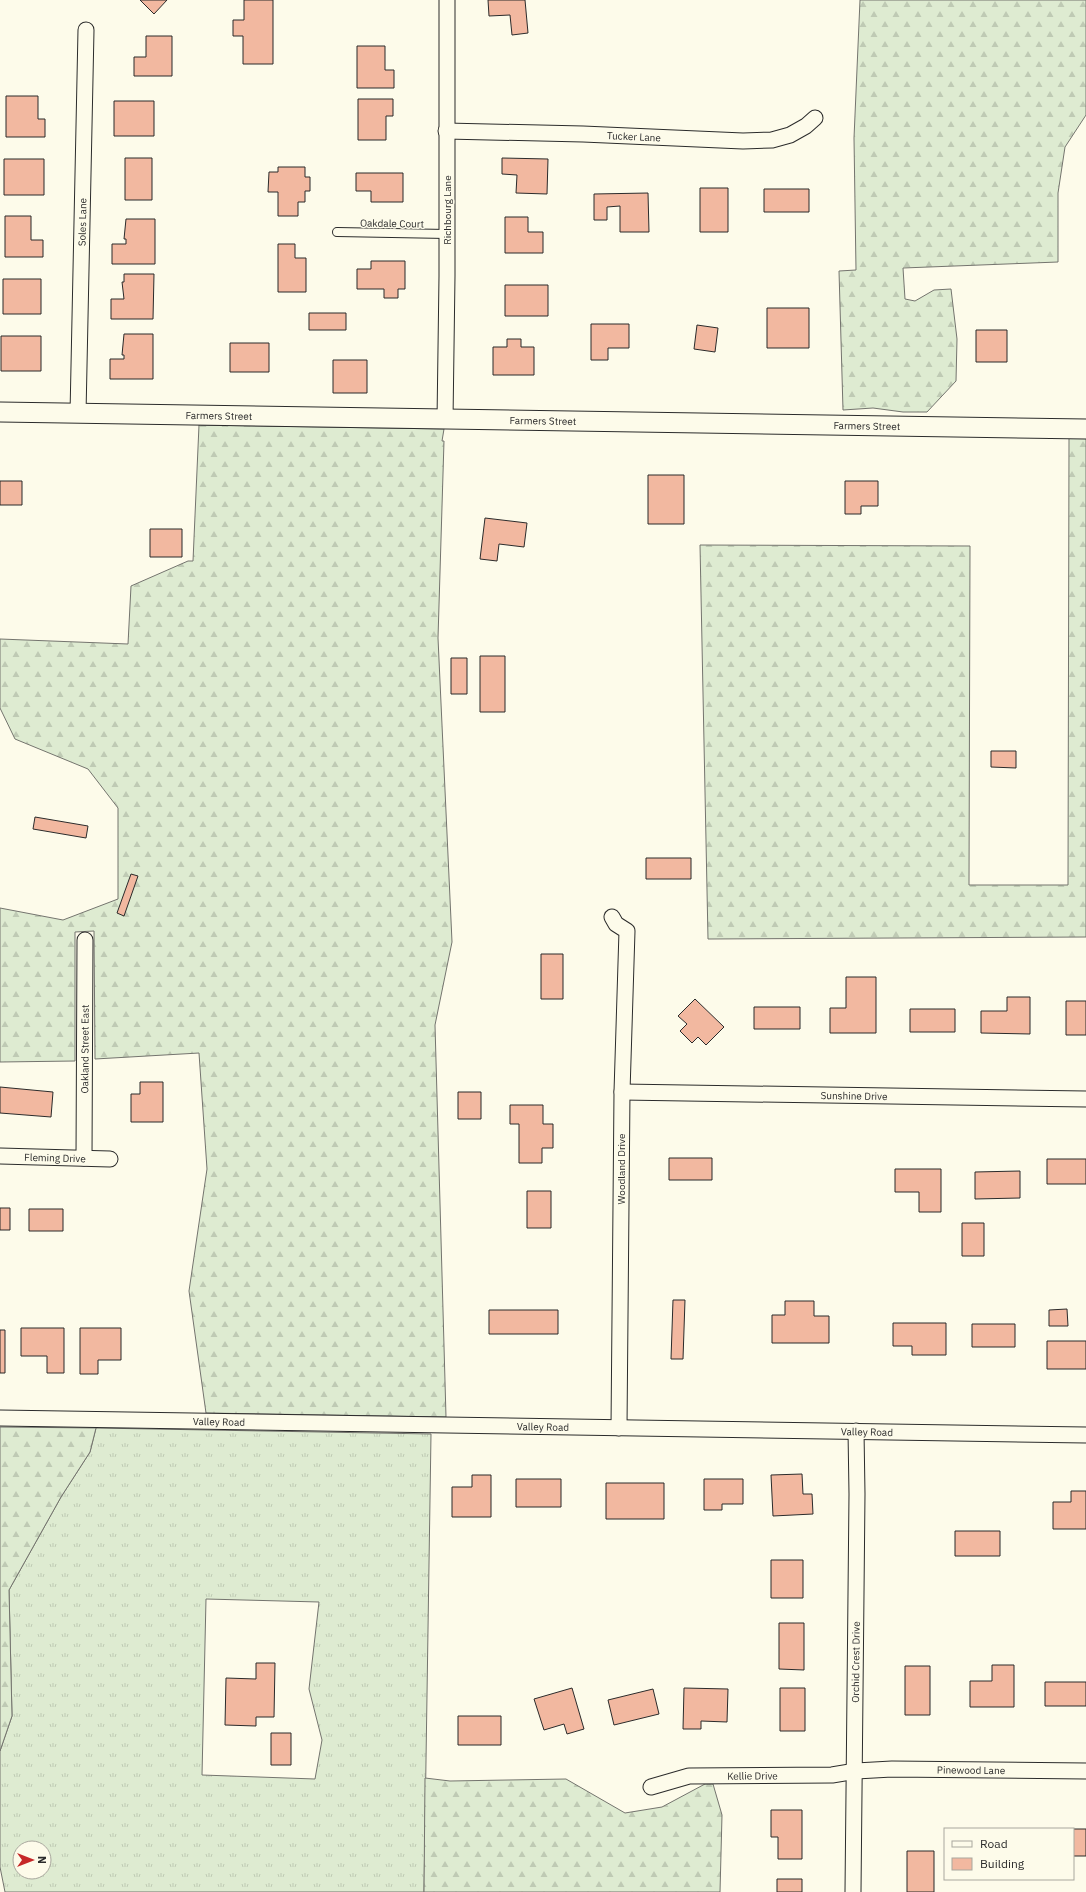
<svg xmlns="http://www.w3.org/2000/svg" width="1086" height="1892" viewBox="0 0 1086 1892" font-family="'IBM Plex Sans',sans-serif">
<style>
.grass{fill:url(#grass-tufts);stroke:#74746e;fill-rule:evenodd}
.forest{fill:url(#forest-firs);stroke:#74746e}
.building{fill:#f2b8a0;stroke:#2b2b2b}
.lines{fill:none;stroke-linecap:round;stroke-linejoin:round}
.service-casing{stroke:#2b2b2b;stroke-width:10}
.minor-casing{stroke:#2b2b2b;stroke-width:17}
.tertiary-casing{stroke:#2b2b2b;stroke-width:21}
.service{stroke:#fdfbea;stroke-width:8}
.minor{stroke:#fdfbea;stroke-width:15}
.tertiary{stroke:#fdfbea;stroke-width:19}
.labels{text-anchor:middle;stroke-width:3;stroke-linejoin:round;paint-order:stroke}
.street-label{font-size:10px;fill:#2b2b2b;stroke:#fdfbea}
</style>
<defs>
<pattern id="grass-tufts" width="24" height="20" patternUnits="userSpaceOnUse"><rect width="24" height="20" fill="#deebd1"/><path d="M3 7l-1-3M5 7V3M7 7l1-3M15 17l-1-3M17 17v-4M19 17l1-3" fill="none" stroke="#bfcab4"/></pattern>
<pattern id="forest-firs" width="22" height="20" patternUnits="userSpaceOnUse"><rect width="22" height="20" fill="#deebd1"/><path d="M5 1l3.5 6h-7zM16 11l3.5 6h-7z" fill="#bfcab4"/></pattern>
</defs>
<rect width="100%" height="100%" fill="#fdfbea"/>
<path class="grass" d="M96,1428L431,1434L424,1892H5L0,1867V1751L12,1716L9,1590L61,1497L90,1452ZM206,1599L319,1602L309,1689L322,1740L315,1779L202,1775ZM20,1848H44V1872H20Z"/>
<path class="forest" d="M860,0H1086V115L1065,147L1058,193V262L903,268L905,299L915,301L934,290L951,289L957,339L956,381L927,412H903L873,408L843,410L839,271L856,270L854,138Z
M199,425L444,429L442,441H444L438,638L452,942L435,1025L446,1417L206,1413L189,1291L207,1169L199,1053L95,1059L94,931L75,932V1061L0,1062V908L63,920L118,899V808L88,769L15,739L0,708V639L128,644L131,586L188,561H193Z
M1069,437H1086V937L708,939L700,545L970,546L969,885H1068Z
M0,1427L96,1428L90,1452L61,1497L9,1590L12,1716L0,1751Z
M425,1778L450,1781L566,1779L625,1813L662,1807L705,1784H713L722,1815L720,1892H424Z"/>
<path class="building" d="M140,0H167L154,14Z
M244,0H273V64H243V36H233V20H244Z
M488,0H525L528,33L512,35L510,15L489,16Z
M146,36H172V76H134V57H146Z
M357,46H385V70H394V88H357Z
M6,96H38V119H45V137H6Z
M358,99H393V116H386V140H358Z
M114,101H154V136H114Z
M125,158H152V200H125Z
M502,158L548,159L547,194L516,193L517,175L502,174Z
M4,159H44V195H4Z
M278,167H305V177H310V191H305V202H298V216H278V192H268L269,172H278Z
M356,173H403V202H371V191H356Z
M700,188H728V232H700Z
M764,189H809V212H764Z
M648,193L649,232H620V206L607,207V220H594V194Z
M5,216H31V240H43V257H5Z
M505,217H528V232H543V253H505Z
M126,219H155V264H112V244H126V239H124Z
M278,244H295V258H306V292H278Z
M371,261H405V289H398V298H384V289H357V269H371Z
M124,274H154L153,319H111V299H124L122,282H124Z
M3,279H41V314H3Z
M505,285H548V316H505Z
M767,308H809V348H767Z
M309,313H346V330H309Z
M591,324H629V348H608V360H591Z
M697,325L718,328L715,352L694,349Z
M976,330H1007V362H976Z
M124,334H153V379H110V359H124V355H122Z
M1,336H41V371H1Z
M507,339H521V347H534V375H493V347H507Z
M230,343H269V372H230Z
M333,360H367V393H333Z
M648,475H684V524H648Z
M0,481H22V505H0Z
M845,481H878V506H861V514H845Z
M485,518L527,523L524,547L499,544L497,561L480,559Z
M150,529H182V557H150Z
M480,656H505V712H480Z
M451,658H467V694H451Z
M991,751H1016V768L991,767Z
M35,817L88,826L86,838L33,829Z
M646,858H691V879H646Z
M131,874L138,876L124,916L117,913Z
M541,954H563V999H541Z
M846,977H876V1033H830V1008H846Z
M1007,997H1030V1034L981,1033V1011H1007Z
M695,999L724,1027L706,1045L698,1037L692,1043L680,1031L687,1024L678,1016Z
M1066,1001H1086V1035H1066Z
M754,1007H800V1029H754Z
M910,1009H955V1032H910Z
M140,1082H163V1122H131V1094H140Z
M0,1087L53,1092L51,1117L0,1113Z
M458,1092H481V1119H458Z
M510,1105H543V1124H553V1148H542V1163H519V1124H510Z
M669,1158H712V1180H669Z
M1047,1159H1086V1184H1047Z
M895,1169H941V1212H919V1192H895Z
M1020,1171V1198L975,1199V1172Z
M527,1191H551V1228H527Z
M0,1208H10V1230H0Z
M29,1209H63V1231H29Z
M962,1223H984V1256H962Z
M673,1300H685L683,1359H671Z
M785,1301H814V1316H829V1343H772V1315H785Z
M1067,1309L1068,1326H1049V1310Z
M489,1310H558V1334H489Z
M893,1323H946V1355H912V1346H893Z
M972,1324H1015V1347H972Z
M21,1328H64V1373H47V1356H21Z
M80,1328H121V1360H98V1374H80Z
M0,1330H5V1373H0Z
M1047,1341H1086V1369H1047Z
M802,1474L803,1494H812L813,1514L773,1516L771,1475Z
M472,1475H491V1517H452V1487H472Z
M516,1479H561V1507H516Z
M704,1479H743V1504H722V1510H704Z
M606,1483H664V1519H606Z
M1071,1491H1086V1529H1053V1502H1071Z
M955,1531H1000V1556H955Z
M771,1560H803V1598H771Z
M779,1623H804V1670L779,1669Z
M256,1663H275L274,1717H256V1726L225,1725L226,1678L256,1679Z
M992,1665H1014V1707H970V1681H992Z
M905,1666H930V1715H905Z
M1045,1682H1086V1706H1045Z
M572,1688L584,1729L567,1734L564,1724L544,1730L534,1699Z
M684,1688L728,1689L727,1722L701,1721V1729H683Z
M780,1688H805V1731H780Z
M653,1689L659,1714L614,1725L608,1700Z
M458,1716H501V1745H458Z
M271,1733H291V1765H271Z
M771,1810H802V1859H778V1837H771Z
M1073,1829H1086V1856H1073Z
M907,1851H934V1892H907Z
M777,1879H802V1892H777Z"/>
<g class="lines">
<defs>
<path id="service" d="M337,232L447,234"/>
<g id="minor">
<path id="s1" d="M446,131L583,134L743,141L772,140L790,135L806,126L815,118"/>
<path id="s2" d="M78,414L86,30"/>
<path d="M445,420L447,276V0"/>
<path d="M612,917L616,924L627,931L622,1092L619,1428"/>
<path id="s3" d="M622,1092L1086,1099"/>
<path id="s4" d="M0,1156L110,1159"/>
<path id="s5" d="M84,1158L85,940"/>
<path id="s6" d="M0,1418L1086,1435"/>
<path id="s7" d="M651,1787L689,1776L832,1775L856,1771L892,1769L1086,1771"/>
<path id="s8" d="M853,1892L857,1494L856,1431"/>
</g>
<g id="tertiary">
<path id="s9" d="M0,412L1086,429"/>
</g>
</defs>
<use href="#service" class="service-casing"/>
<use href="#minor" class="minor-casing"/>
<use href="#tertiary" class="tertiary-casing"/>
<use href="#service" class="service"/>
<use href="#minor" class="minor"/>
<use href="#tertiary" class="tertiary"/>
</g>
<g class="labels">
<g class="street-label">
<text dy="4" stroke="none"><textPath href="#s1" startOffset="188">Tucker Lane</textPath></text>
<text transform="translate(447 210) rotate(-90)" y="4">Richbourg Lane</text>
<text dy="4" stroke="none"><textPath href="#s2" startOffset="192">Soles Lane</textPath></text>
<text transform="translate(392 223) rotate(1)" y="4">Oakdale Court</text>
<text dy="4" stroke="none"><textPath href="#s9" startOffset="219">Farmers Street</textPath></text>
<text dy="4" stroke="none"><textPath href="#s9" startOffset="543">Farmers Street</textPath></text>
<text dy="4" stroke="none"><textPath href="#s9" startOffset="867">Farmers Street</textPath></text>
<text dy="4" stroke="none"><textPath href="#s5" startOffset="109">Oakland Street East</textPath></text>
<text dy="4" stroke="none"><textPath href="#s3" startOffset="232">Sunshine Drive</textPath></text>
<text dy="4" stroke="none"><textPath href="#s4" startOffset="55">Fleming Drive</textPath></text>
<text transform="translate(621 1169) rotate(-90)" y="4">Woodland Drive</text>
<text dy="4" stroke="none"><textPath href="#s6" startOffset="219">Valley Road</textPath></text>
<text dy="4" stroke="none"><textPath href="#s6" startOffset="543">Valley Road</textPath></text>
<text dy="4" stroke="none"><textPath href="#s6" startOffset="867">Valley Road</textPath></text>
<text dy="4" stroke="none"><textPath href="#s8" startOffset="230">Orchid Crest Drive</textPath></text>
<text dy="4" stroke="none"><textPath href="#s7" startOffset="322">Pinewood Lane</textPath></text>
<text dy="4" stroke="none"><textPath href="#s7" startOffset="103">Kellie Drive</textPath></text>
</g>
</g>
<rect x="944" y="1828" width="130" height="52" fill="#fdfbea" stroke="#a9a89e"/>
<rect x="952" y="1841" width="20" height="6" fill="#fdfbea" stroke="#a9a89e"/>
<text x="980" y="1848" font-size="12" fill="#2b2b2b">Road</text>
<rect x="952" y="1858" width="20" height="12" fill="#f2b8a0" stroke="#a9a89e"/>
<text x="980" y="1868" font-size="12" fill="#2b2b2b">Building</text>
<g transform="translate(32 1860) rotate(90)"><circle r="19" fill="#fdfbea" stroke="#a9a89e"/>
<path d="M0-3L7 15L0 10L-7 15Z" fill="#c62828"/>
<text y="-6" font-size="11" font-weight="bold" text-anchor="middle" fill="#2b2b2b">N</text>
</g>
</svg>
